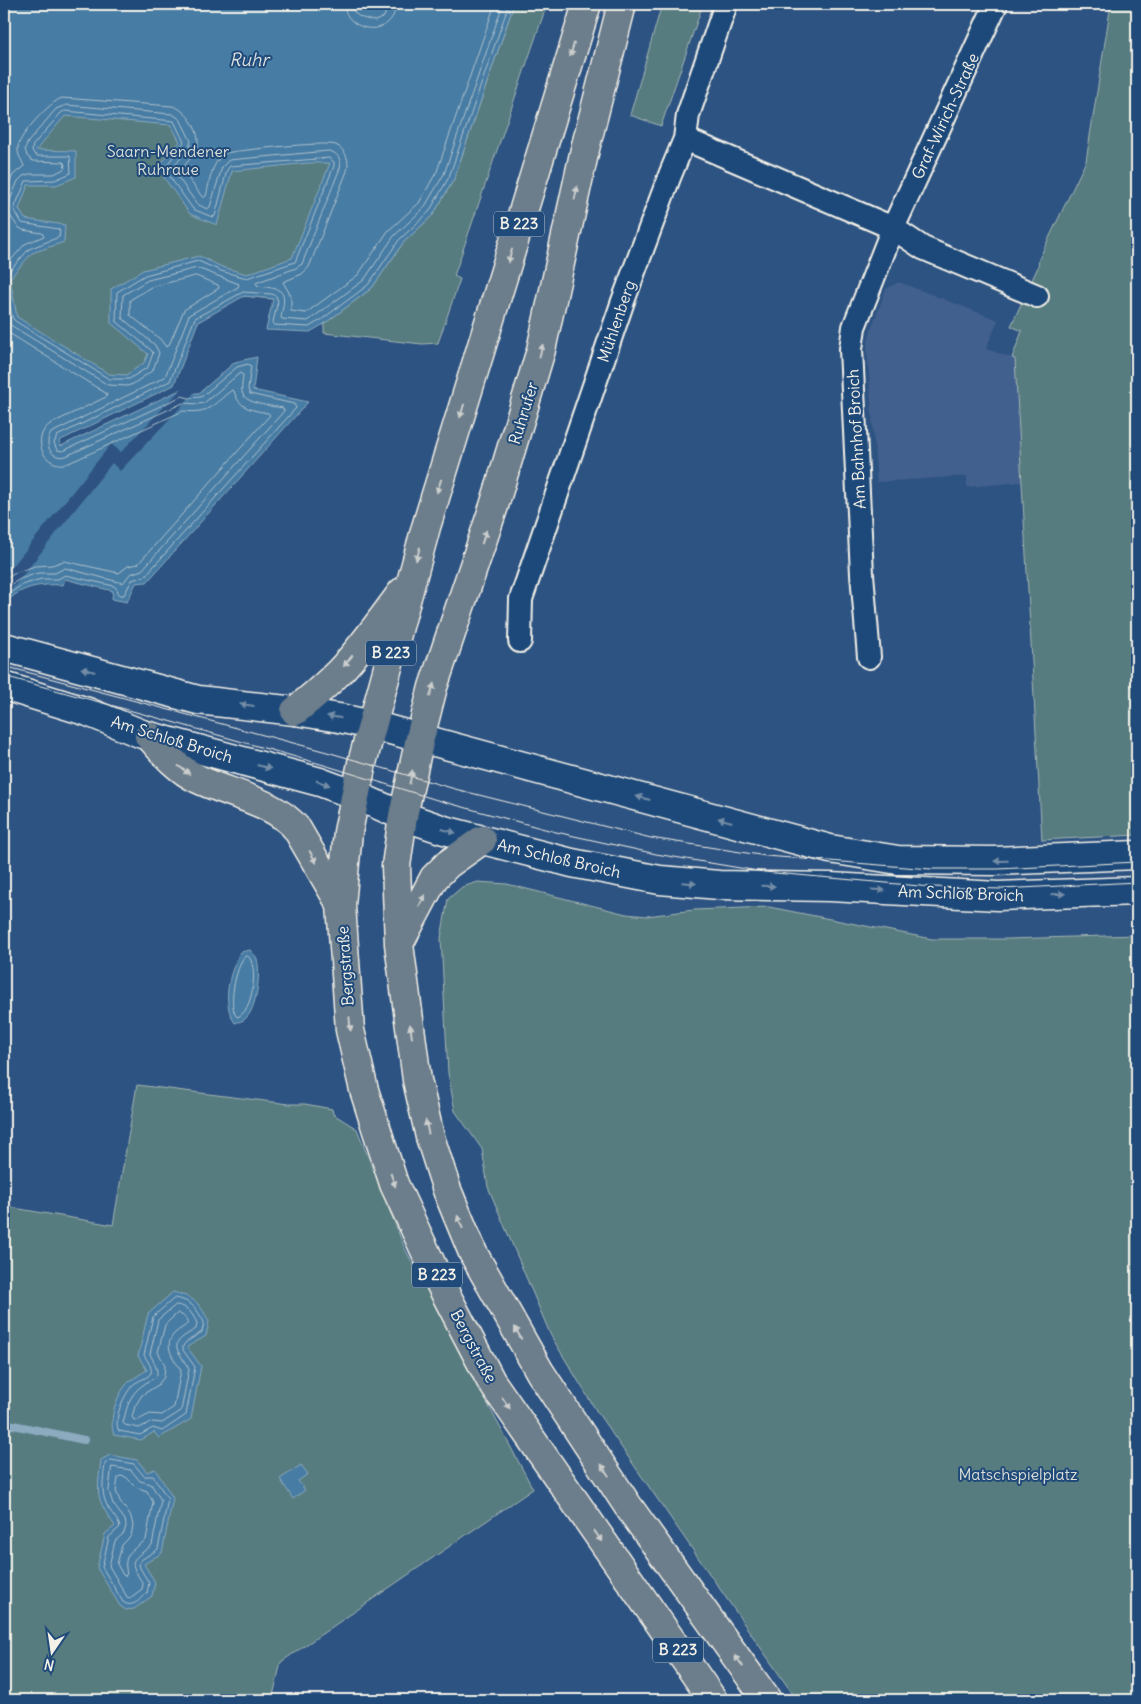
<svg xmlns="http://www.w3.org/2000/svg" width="1141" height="1704" viewBox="0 0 1141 1704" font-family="Delius,sans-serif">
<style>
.built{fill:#42608e}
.green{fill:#567b80;stroke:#a5b6b4}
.water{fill:#477ca4;stroke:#8cabbf;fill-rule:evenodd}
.pier{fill:#2d5382}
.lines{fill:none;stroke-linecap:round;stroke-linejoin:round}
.shore{stroke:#afc2cd;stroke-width:1}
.stream{stroke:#8cabbf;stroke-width:8}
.minor-casing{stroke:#f4f1e8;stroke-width:26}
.secondary-casing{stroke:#f4f1e8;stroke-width:31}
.primary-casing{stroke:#f4f1e8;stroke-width:31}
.minor{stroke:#1f4a7a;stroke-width:22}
.secondary{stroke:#1f4a7a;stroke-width:28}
.primary{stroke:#6c7d8b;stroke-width:28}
.tram{stroke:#f4f1e8;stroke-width:1}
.oneway{fill:#cbcecc}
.oneway2{fill:#748da6}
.labels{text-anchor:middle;stroke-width:4;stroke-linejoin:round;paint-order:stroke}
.shield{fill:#1f4a7a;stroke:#b4bfc7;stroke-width:1}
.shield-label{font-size:15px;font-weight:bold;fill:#f4f1e8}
.street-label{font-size:16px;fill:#f4f1e8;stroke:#1f4a7a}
.park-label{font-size:16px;fill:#dcdfd8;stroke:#1f4a7a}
.water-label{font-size:18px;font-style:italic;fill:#dadfde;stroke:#1f4a7a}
</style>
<rect width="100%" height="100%" fill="#2d5382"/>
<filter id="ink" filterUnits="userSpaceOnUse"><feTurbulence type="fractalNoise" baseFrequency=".02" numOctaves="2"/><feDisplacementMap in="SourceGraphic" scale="10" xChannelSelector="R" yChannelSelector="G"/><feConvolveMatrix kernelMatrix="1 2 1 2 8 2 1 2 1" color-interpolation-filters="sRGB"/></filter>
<g filter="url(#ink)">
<path class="built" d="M899,282L998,320L986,349L1015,359L1023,482L967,487V476L877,482L867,348L871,329L886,289Z"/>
<path class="green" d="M51,4H461L273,299L244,296L212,311L184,334L171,386L42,445L4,437V169Z
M514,4H547L454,276L460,279L438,343L422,344L324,333V324L372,288L403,243L433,215L454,179Z
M662,4H703L661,126L630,115Z
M1111,4H1137V302L1133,315L1137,317V835L1042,840L1015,359L1012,358L1022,331L1011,326L1038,267L1039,259L1086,161Z
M478,882L507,884L626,914L647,916L694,910L769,907L932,939H1008L1137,935V1700H797L597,1412L551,1336L488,1187L482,1149L455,1111L448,1073L441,938L448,899L462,887Z
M137,1085L289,1104H305L332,1109L333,1114L357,1129L405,1249L533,1489L281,1662L272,1700H4V1201L8,1207L113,1225Z"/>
<path class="water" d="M4,4H356L375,10L378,4H514L454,179L433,215L403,243L372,288L324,324L310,332L266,330L273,299L244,296L198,322L174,385L59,441L61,446L182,389L190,393H199L235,362L257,357L253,390L308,402L147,582L136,583L127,602L112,599L113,591L65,579L63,585C39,584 22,586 4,604ZM65,116L171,125L180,142L157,168L190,214L217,225L232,171L308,163H330L292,258L247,274L222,267L199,256L143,270L111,289V323L148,354L144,363L126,375L109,374L17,317L10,278L32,253L64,242L65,225L25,219L19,209L28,185H56L76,177V151L36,150Z
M250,950C252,953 256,955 257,959C261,973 257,1009 245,1019C243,1021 238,1022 235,1023C221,1004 229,970 241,952Z
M173,1292C196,1298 198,1302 209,1321L206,1336L187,1347L201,1366L191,1419L159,1438L154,1432L141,1440L114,1435C108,1419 117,1392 130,1381C135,1377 141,1374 147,1370L138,1356L148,1314Z
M110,1455L137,1460L147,1472L155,1469L173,1498L162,1553L144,1564L155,1582L152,1596L134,1609L126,1610L120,1606L97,1568L105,1534L115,1526C95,1497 97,1495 101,1460Z
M301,1465L308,1474L298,1481L305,1490L293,1499L280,1479Z"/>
<path class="pier" d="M183,387L190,390H197L120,471L112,463L4,599V577L111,444L121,452Z"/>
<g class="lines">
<path class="shore" d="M344,4C345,33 394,40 396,4
M351,4C352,16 363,19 375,21L384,17L388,4
M65,111L174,121L184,142L164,169L193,209L212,217L215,216L227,170L230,166L329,158L334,162V166L295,262L247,278L221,271L198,261L145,275L117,292L116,321L151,350L153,353L148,367L129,379H109L15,321L12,317L5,280L6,275L29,249L59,237L60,231L58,229L22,223L14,209L26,181L55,180L71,173L70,156H37L34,154L32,150L33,145L61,113Z
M4,196L13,175L24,166C22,160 17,155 18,147C19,135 51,101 62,98L172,106C187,109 204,135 196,151C192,158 185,163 182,170L203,198L206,196C210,182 211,161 226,153C241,150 324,141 336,145C346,150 350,161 347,171L309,267L302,274L283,282L291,296V311L306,313L358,275L388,231L419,203L437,171L495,4
M4,268L25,244L44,236L42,233L23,230L18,227L9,214L8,205L18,181L23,176L29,174H54L64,169L65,164L63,162L33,161L27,156L25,149L28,142L56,109L66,105L172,114L180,119L191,141L189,148L172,169L197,204L207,209L210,207L222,167L229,160L328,151C337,152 342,159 340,168L302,264L296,268L258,282L256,283L258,286C284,289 287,290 281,317L282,319L308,321L364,280L394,236L424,208L444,174L503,4
M196,276L218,285L219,288L184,310L169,345L166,347L160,339L130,315V300L151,287Z
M4,307L7,321L12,326L108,385L127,386L133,384L153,370L159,353L155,345L122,318L123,295L148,280L197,268L239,284L238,287L189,315L165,377L51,433C43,445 52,460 66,456L183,403L198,404L204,403L240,373L243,375C243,380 241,386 242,392C244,404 272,406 283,408L284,411L142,570L130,574L123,583L65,568L55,573H38L20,579L4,589
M4,330L107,394L106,397L50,424C30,438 44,471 69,463L183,411C210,414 212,405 232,390L234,391C239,409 252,410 268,413L270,415L138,564L128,566L119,573L64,561L52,565L35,566L17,572L4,580
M4,597L22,585L41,579H58L65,575L114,586L117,589L119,595H124L132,580L145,576L296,408L294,404L250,394L248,389L251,366L248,364L237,367L201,397L189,398L182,396L63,451L57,450L54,443L57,436L170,381L195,318L243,292L272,294L276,296L278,301L273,322L274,325L309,327L321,320L368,285L399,240L429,212L449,177L509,4
M248,956C259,965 253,1013 237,1017C227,1006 236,968 244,957Z
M175,1298C192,1301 196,1308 204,1322L202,1332L186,1342L183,1346V1350L195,1367L186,1415L162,1431L153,1428L140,1435L119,1431C112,1420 125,1392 134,1384C139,1380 148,1378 151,1373C153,1367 146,1359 144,1355L153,1317Z
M176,1305C188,1306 192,1313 197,1323L196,1329C168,1345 175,1345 189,1369L181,1411L162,1423L152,1422L139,1428L125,1425L123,1423C126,1411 128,1399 137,1390C154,1373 165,1384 150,1354L158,1320Z
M178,1313L185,1317L188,1323C185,1327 179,1329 175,1333C162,1346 174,1359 181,1370L174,1407L162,1415L150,1414L138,1420H134L132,1417L135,1406L142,1395L158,1385L164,1377L165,1365L158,1352L165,1325Z
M111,1460L134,1464L144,1476H153L168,1499L158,1549L141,1560L139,1564L140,1568L149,1583L147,1593C141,1599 132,1609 123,1602L102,1567L109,1537L120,1527C118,1520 113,1515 109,1509C100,1495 103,1480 105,1464Z
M112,1467L131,1470L140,1481L151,1484L161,1500L152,1545C131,1562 127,1558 143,1584L142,1589L130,1598L127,1597L109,1566L115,1541L124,1533L126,1526L125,1520L113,1504L109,1491Z
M120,1476L126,1477L136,1487L147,1491L153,1502L146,1540C132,1551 122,1553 127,1574L125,1576L123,1575L117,1564L122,1545L131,1536L133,1526L131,1517L120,1501L116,1491L118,1478Z"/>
<path class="stream" d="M4,1423L84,1440"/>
<defs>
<path id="minor" d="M685,139L893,228L923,248L1037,296
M520,641L521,599L623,301L670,175L685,139L688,115L726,4
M869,657L862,574L851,349L854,327L893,228L996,4"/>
<path id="secondary" d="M4,647L198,700L295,711L339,718L372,725L830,849L898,860L994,861L1137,855
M4,686L88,712L142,734L320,782L355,795L403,816L444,830L572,863L660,880L719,885L830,887L998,896L1137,891"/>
<path id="primary" d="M587,4L426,527L362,763L348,832L341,905L350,1030L364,1090L394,1184L442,1287L491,1381L713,1700
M622,4L585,149L541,350L494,506L433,687L420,738L403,816L396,866L399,944L417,1080L430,1137L447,1190L473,1253L540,1372L628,1506L767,1700
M295,711C310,699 325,686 339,672C362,648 382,619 402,592
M149,736C163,752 178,770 198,779C229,794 274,801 297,829L341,905
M400,942L434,878L448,864L482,840"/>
</defs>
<use href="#minor" class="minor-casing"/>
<use href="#secondary" class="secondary-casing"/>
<use href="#primary" class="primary-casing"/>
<use href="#minor" class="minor"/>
<use href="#secondary" class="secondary"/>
<use href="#primary" class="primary"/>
<path class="tram" d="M4,666L327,752L455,789L651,838L766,856L931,869H998L1137,862
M4,676L165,720L324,765L437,800L556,832L656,854L764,872L931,887L1002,889L1137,882"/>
</g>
<defs><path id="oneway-solid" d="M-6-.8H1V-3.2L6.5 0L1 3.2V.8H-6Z" transform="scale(1.25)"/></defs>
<g class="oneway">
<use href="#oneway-solid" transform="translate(572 50) rotate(107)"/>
<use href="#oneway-solid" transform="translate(576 193) rotate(-78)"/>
<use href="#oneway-solid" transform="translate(510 256) rotate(107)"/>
<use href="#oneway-solid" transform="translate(541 351) rotate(-75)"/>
<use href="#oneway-solid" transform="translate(462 411) rotate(107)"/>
<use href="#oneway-solid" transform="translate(439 486) rotate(108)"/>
<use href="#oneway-solid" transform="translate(484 537) rotate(-71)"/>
<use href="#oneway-solid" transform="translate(418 554) rotate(106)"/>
<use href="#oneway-solid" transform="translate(348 661) rotate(129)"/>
<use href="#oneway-solid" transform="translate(432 690) rotate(-74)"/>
<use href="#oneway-solid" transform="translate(184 770) rotate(36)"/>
<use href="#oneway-solid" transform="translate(411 777) rotate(-78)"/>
<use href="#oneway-solid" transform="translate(313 857) rotate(60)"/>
<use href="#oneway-solid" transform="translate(422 901) rotate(-62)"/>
<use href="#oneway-solid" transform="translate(350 1024) rotate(85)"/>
<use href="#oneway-solid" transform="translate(411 1031) rotate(-98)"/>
<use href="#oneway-solid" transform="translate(427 1127) rotate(-102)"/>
<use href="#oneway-solid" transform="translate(393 1180) rotate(70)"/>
<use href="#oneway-solid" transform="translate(460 1222) rotate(-112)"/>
<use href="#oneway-solid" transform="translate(518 1333) rotate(-119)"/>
<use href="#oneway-solid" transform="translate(506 1403) rotate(56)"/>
<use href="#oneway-solid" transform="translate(605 1470) rotate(-123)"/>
<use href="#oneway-solid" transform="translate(598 1536) rotate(55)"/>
<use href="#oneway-solid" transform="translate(739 1661) rotate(-126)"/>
</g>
<g class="oneway2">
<use href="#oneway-solid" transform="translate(88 670) rotate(-165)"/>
<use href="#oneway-solid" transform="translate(247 705) rotate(-173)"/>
<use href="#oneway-solid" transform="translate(334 717) rotate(-171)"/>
<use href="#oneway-solid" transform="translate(264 767) rotate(15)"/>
<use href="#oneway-solid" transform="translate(323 783) rotate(19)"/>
<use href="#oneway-solid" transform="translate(643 798) rotate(-165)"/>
<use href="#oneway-solid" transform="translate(725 820) rotate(-165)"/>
<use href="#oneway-solid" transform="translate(449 831) rotate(16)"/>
<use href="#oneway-solid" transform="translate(1001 861) rotate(178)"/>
<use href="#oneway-solid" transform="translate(689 883) rotate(5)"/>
<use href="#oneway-solid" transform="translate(768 886) rotate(1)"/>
<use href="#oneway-solid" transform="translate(878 890) rotate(3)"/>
<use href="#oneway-solid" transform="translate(1058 894) rotate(-2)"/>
</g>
</g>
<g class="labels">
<g class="shield">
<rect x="494" y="211.5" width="50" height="25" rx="4"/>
<rect x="366" y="640.5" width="50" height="25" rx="4"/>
<rect x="412" y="1262.5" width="50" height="25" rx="4"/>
<rect x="653" y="1637.5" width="50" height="25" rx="4"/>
</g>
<g class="shield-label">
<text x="519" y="229">B 223</text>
<text x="391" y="658">B 223</text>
<text x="437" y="1280">B 223</text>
<text x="678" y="1655">B 223</text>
</g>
<g class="street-label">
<text transform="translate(945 116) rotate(-65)" y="6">Graf-Wirich-Straße</text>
<text transform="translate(616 321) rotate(-71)" y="6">Mühlenberg</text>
<text transform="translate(523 413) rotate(-73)" y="6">Ruhrufer</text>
<text transform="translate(856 439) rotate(-93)" y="6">Am Bahnhof Broich</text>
<text transform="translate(172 739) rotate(17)" y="6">Am Schloß Broich</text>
<text transform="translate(559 858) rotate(13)" y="6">Am Schloß Broich</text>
<text transform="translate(961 893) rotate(2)" y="6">Am Schloß Broich</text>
<text transform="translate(345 966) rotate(-94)" y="6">Bergstraße</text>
<text transform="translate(474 1346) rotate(62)" y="6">Bergstraße</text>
</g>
<g class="park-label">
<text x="168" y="157">Saarn-Mendener<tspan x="168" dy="18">Ruhraue</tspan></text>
<text x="1018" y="1480">Matschspielplatz</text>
</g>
<g class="water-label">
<text x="249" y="66">Ruhr</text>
</g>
</g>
<rect width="1141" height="1704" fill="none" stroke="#1f4a7a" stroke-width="20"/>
<rect x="10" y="10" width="1121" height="1684" fill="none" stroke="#f4f1e8" stroke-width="2" filter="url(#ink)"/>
<g transform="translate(52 1652) rotate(193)" stroke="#1f4a7a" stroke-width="4" paint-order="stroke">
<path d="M0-4L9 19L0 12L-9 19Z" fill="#f4f1e8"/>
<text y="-8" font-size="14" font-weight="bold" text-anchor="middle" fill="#f4f1e8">N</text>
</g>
</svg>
